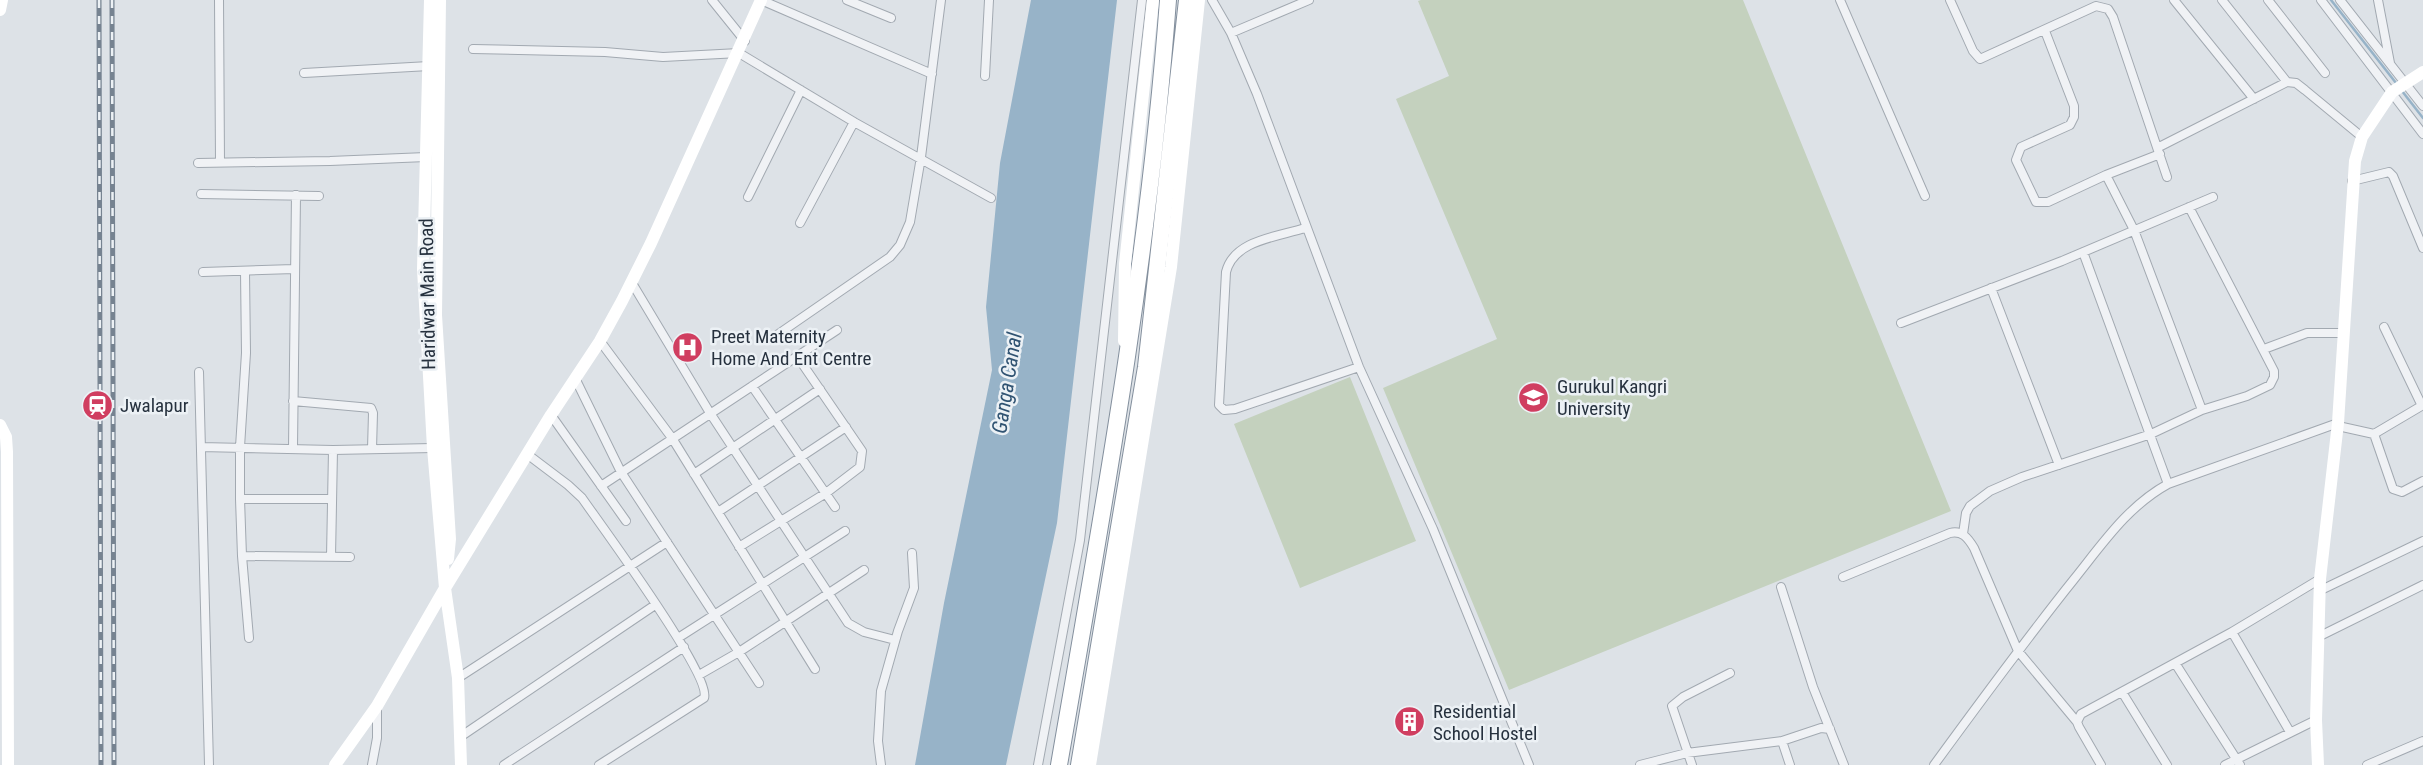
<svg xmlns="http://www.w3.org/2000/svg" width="2423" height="765" viewBox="0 0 2423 765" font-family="'Roboto Condensed',sans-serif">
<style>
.green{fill:#c4d1be}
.water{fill:#97b3c8}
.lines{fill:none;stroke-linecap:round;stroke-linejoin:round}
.stream{stroke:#97b3c8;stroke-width:2.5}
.street-casing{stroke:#a2a9b1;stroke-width:10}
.highway-casing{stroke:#84909e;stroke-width:18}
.street{stroke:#f0f2f5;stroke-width:8}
.secondary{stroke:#fff;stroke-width:12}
.highway{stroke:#fff;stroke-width:16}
.rail-casing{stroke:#768391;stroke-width:5}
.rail{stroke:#ecf1f5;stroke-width:2.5;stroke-dasharray:8;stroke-linecap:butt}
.labels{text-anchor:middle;stroke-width:5;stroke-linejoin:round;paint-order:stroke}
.street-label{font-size:19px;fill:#26313e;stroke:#ecf1f5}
.poi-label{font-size:19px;fill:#26313e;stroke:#ecf1f5;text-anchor:start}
.water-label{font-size:21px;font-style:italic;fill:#305372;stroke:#ecf1f5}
</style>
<rect width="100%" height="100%" fill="#dde2e7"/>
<path class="green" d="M1421,0H1743L1951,511L1509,690L1383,388L1497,339L1396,99L1449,76L1418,1Z
M1350,377L1416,541L1300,588L1234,424Z"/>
<path class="water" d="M1031,0H1117L1057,523L1006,765H915L944,603L992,370L986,307L1000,163Z"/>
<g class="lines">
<path class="stream" d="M2331,0L2396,83
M2402,91L2423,118"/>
<defs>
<path id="street" d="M219,0L220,162
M712,0L745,41
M761,0L932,74
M847,0L891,18
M1212,0L1231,33L1257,94L1359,367L1433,529L1529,765
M1840,0L1925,196
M1950,0L1973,51L1980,59L2096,6L2108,9L2113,17L2167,177
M2174,0L2254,99
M2222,0L2287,82
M2268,0L2325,73
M2321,0L2423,134
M2340,0L2423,106
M2378,0L2390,63
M2045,31L2074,106V117L2070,125L2021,147L2016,160L2036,202H2048L2106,175L2160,154
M1231,33L1309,0
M473,49L605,52L663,57L739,53L854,122L991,198
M304,73L429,66
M985,76L989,0
M2159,147L2287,82L2296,83L2305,90L2362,137
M198,163L330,161L426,157
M2106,175L2134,230L2202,410
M2352,181L2389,172L2393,176L2423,248
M201,194L319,196
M748,197L801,90
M800,223L854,122
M1305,228C1277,237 1234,240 1226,272L1219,405L1224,410L1235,409L1359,367
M2083,252L2168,484
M203,272L294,269
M245,272L246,353L240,447V499L242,556L249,638
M632,283L710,413L848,623L864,632L895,640
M1991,288L2059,465
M1901,323L2062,261L2213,197
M2384,327L2422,406
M774,337L890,257L900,245L910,222L921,157L941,0
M600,341L672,438L815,669
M2264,349L2307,333H2344
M199,372L209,765
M575,378L621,472L759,683
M752,386L835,507
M293,401L371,408L373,413L372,449
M2423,405L2374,434L2393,489L2402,492L2423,481
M551,415L626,521
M2338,426L2374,434
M201,447L333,450L433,448
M293,448L296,195
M527,454L568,485L582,498C600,524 713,677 704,698L599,765
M694,474L820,389
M601,486L837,330
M240,499H332
M718,512L846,427
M1963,534L1966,513L1970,506L1990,491L2022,477L2151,434L2202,410L2247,396L2270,385L2274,377V371L2189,207
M739,547L826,493L860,467L862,451L797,356
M242,556L350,557
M331,557L333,450
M1843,577L1950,533C1962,530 1968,538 1974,548L2018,651L2077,722
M1781,587L1813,687L1844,765
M2319,591L2423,541
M2232,632L2320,579
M2318,637L2423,585
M678,638L845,531
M2175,663L2240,765
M699,675L739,652L864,570
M458,678L667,542
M2122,692L2167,765
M460,737L655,605
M1782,741L1790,765
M372,765L377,738V709
M504,765L684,647
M881,765L878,741L881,691L898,631L914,588L912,553
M1038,765L1080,540L1142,0
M1640,765L1687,753L1782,741L1821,728L1830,729
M1692,765L1672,706L1683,697L1730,673
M1934,765C1980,702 2026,639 2075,578C2103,543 2128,506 2168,484L2338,423
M2101,765L2079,727L2077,722L2081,714L2232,632L2290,732
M2225,765L2316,720
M2367,765L2423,741"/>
<path id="highway" d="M1059,765C1103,511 1149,258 1168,0
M1079,765L1146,367L1187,0"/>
</defs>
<use href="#street" class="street-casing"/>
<use href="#highway" class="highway-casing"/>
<use href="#street" class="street"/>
<path class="secondary" d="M430,0L423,269L433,448L445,588L458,678L461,765
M440,0L436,315L450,539L448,559
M0,10L2,0
M1124,341L1125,264L1153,0
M0,425L6,437L7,452L8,765
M335,765L377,706L445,588L551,415L600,341L622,301L651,243L761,0
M1090,765L1171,267L1199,0
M2318,765L2316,720L2320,579L2338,423L2355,161L2362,137L2392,92L2423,72"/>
<use href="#highway" class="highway"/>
<defs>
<path id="rail" d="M99,0L101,765
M112,0L114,765"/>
</defs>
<use href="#rail" class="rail-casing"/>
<use href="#rail" class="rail"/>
</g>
<defs>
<symbol id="hospital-disc" viewBox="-11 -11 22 22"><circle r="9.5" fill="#d03e60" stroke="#ecf1f5"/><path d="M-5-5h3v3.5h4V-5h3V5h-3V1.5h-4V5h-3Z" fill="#fff"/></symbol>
<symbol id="university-disc" viewBox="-11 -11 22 22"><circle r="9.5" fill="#d03e60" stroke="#ecf1f5"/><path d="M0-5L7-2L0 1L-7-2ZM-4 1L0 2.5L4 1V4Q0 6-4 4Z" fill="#fff"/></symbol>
<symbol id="station-disc" viewBox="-11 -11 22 22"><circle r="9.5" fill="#d03e60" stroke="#ecf1f5"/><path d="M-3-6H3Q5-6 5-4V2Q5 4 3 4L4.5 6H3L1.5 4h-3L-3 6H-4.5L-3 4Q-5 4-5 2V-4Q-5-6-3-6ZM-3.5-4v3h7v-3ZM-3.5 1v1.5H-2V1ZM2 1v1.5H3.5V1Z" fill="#fff"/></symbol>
<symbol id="building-disc" viewBox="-11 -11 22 22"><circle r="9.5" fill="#d03e60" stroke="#ecf1f5"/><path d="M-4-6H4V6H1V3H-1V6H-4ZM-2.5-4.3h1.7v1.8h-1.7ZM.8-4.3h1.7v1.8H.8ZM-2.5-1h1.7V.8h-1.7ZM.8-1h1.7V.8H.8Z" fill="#fff"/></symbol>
</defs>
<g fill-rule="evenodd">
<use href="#hospital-disc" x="670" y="330" width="35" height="35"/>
<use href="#university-disc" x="1516" y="380" width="35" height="35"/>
<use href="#station-disc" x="80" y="388" width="35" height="35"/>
<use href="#building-disc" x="1392" y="704" width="35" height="35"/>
</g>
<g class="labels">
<g class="street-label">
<text transform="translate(427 294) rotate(-91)" y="7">Haridwar Main Road</text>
</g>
<g class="poi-label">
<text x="711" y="343">Preet Maternity<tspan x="711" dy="22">Home And Ent Centre</tspan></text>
<text x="1557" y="393">Gurukul Kangri<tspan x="1557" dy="22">University</tspan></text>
<text x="120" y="412">Jwalapur</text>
<text x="1433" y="718">Residential<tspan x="1433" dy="22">School Hostel</tspan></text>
</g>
<g class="water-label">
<text transform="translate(1007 383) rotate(-81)" y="7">Ganga Canal</text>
</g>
</g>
</svg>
